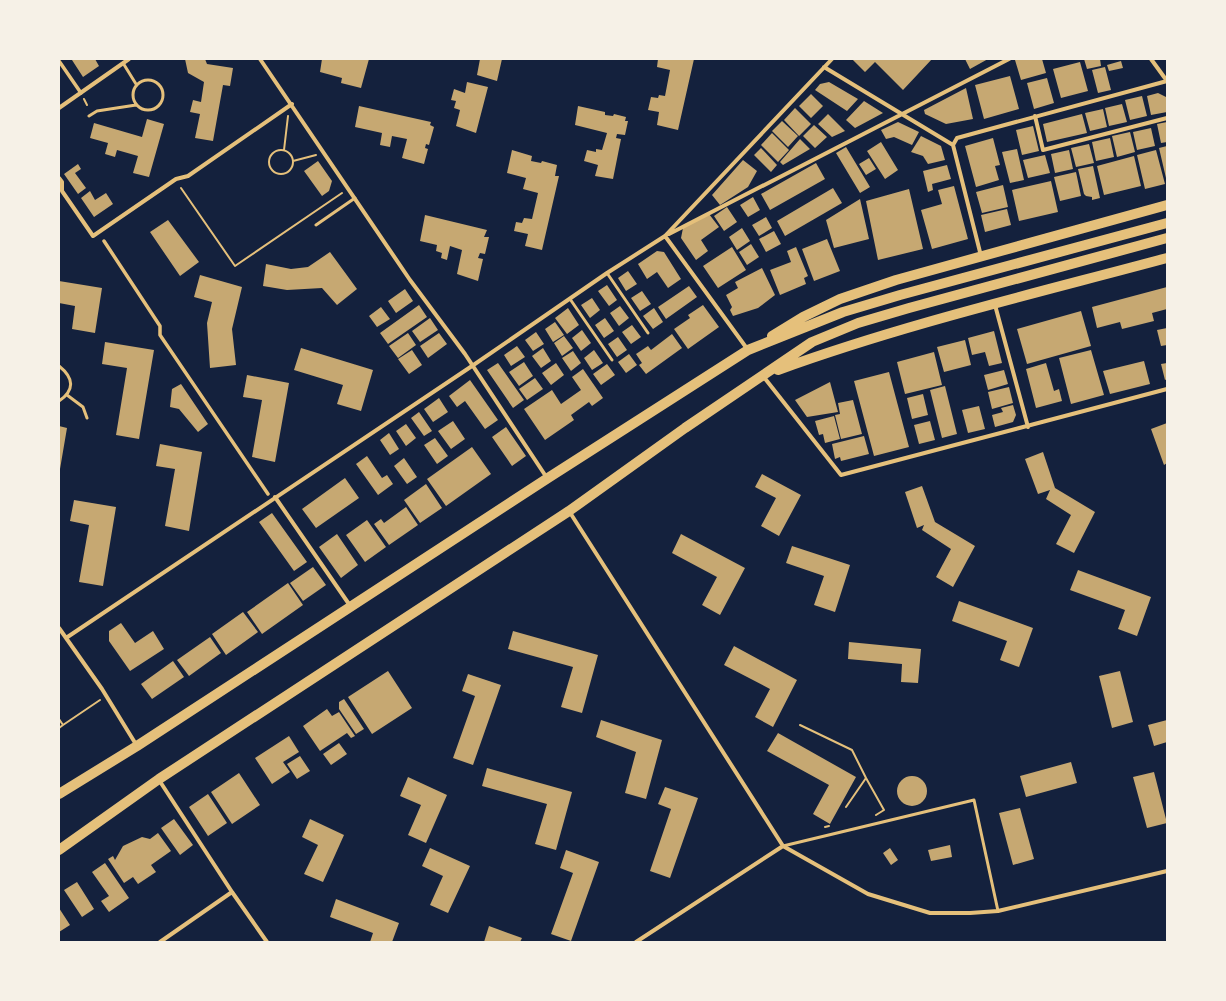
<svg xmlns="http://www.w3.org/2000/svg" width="1226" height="1001" viewBox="0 0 1226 1001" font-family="'Titillium Web',sans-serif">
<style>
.building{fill:#c6a872}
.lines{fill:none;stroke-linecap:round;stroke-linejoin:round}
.path{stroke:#e5c07b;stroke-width:2}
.service{stroke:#e5c07b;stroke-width:3}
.pedestrian{stroke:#e5c07b;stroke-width:3.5}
.minor{stroke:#e5c07b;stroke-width:4}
.primary{stroke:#e5c07b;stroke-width:10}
</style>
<rect width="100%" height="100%" fill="#14213d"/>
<path class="building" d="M73,59H95L99,66L83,77L72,60Z
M185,59H205L207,64L233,68L230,86L223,85L213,141L195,138L200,114L190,112L193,100L201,102L204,82L188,73Z
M322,59H369L361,88L341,83L342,78L320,72Z
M480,59H502L497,81L477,75Z
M658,59H694L678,130L657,125L659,112L648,110L651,97L658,98L659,95L665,96L670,70L657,67Z
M852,59H932L903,90L875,62L865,72Z
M965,59H988L970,69Z
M1020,59H1042L1046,73L1021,80L1015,60Z
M1084,59H1100L1101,66L1087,69Z
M1121,61L1123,68L1109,71L1107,65Z
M1080,62L1088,91L1061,98L1053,69Z
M1105,67L1111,90L1098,93L1092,70Z
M1010,76L1019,109L984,119L975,85Z
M1047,78L1054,103L1034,109L1027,83Z
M467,82L488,87L476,133L456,126L460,110L454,108L456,101L451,100L454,89L465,93Z
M829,82L858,99L847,111L815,90L820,84Z
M966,88L973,119L946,124L925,114L924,110Z
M1158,93L1166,97L1167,112L1151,115L1147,96Z
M811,94L823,106L811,118L799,106Z
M1142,96L1147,116L1130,120L1125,100Z
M864,101L883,113L855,128L846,120Z
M1122,104L1127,122L1109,126L1105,108Z
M359,106L431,122L430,125L434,127L429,145L426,144L425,148L428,149L424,164L402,158L407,139L392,136L390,147L380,145L382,133L355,127Z
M578,106L605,112V115L613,116L614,114L626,117L625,121H628L625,135L617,134L616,138L621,139L613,179L595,176L598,165L584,161L587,150L596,152V149L602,150L607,133L575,125Z
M795,108L811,124L799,136L784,120Z
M1103,109L1107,127L1090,131L1085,113Z
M828,114L845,131L832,137L818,124Z
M1082,114L1087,133L1047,142L1043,124Z
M147,119L164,124L149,177L133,173L138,156L117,150L115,157L105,154L108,143L90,138L94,123L142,137Z
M782,121L798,136L788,147L772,131Z
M898,122L919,132L912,145L894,137L886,139L881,130Z
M1167,122V142L1161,143L1157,124Z
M814,125L827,137L815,148L803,136Z
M1033,126L1039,151L1022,155L1016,130Z
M1151,128L1155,146L1137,150L1133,132Z
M1130,132L1135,152L1117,157L1112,136Z
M772,133L789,150L778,162L761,145Z
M921,136L941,146L945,160L928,164L923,156L911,152Z
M993,138L1000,165L995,166L999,180L976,187L965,146Z
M1110,138L1114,157L1096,161L1092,142Z
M800,139L810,149L783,165L780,162Z
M881,142L898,170L885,179L867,151Z
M1089,144L1094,163L1076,167L1071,148Z
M1167,146V178H1166L1159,148Z
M846,147L870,187L860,193L836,153Z
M761,148L777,165L771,172L754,155Z
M1017,149L1024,180L1010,183L1002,152Z
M512,150L532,156L531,161L541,163L542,161L557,165L555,176H559L542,250L525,246L528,234L514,231L516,222L522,223L524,218L532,219L538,193L523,189L526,178L507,173Z
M1069,150L1073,169L1055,173L1051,154Z
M1156,150L1165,184L1145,189L1137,155Z
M1045,155L1050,173L1028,178L1023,160Z
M1134,156L1141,186L1104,195L1097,166Z
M869,158L876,169L866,175L859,164Z
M743,160L757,171L748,187L720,205L712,195Z
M318,161L332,181L329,191L322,196L304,171Z
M816,163L825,179L770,210L761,194Z
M78,164L81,169L75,173L86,188L78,194L64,174Z
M947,165L951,179L932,184L933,190L928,192L923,171Z
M1093,166L1100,198L1092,200V197L1086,196L1084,194L1078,169Z
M1076,172L1081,196L1060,201L1054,177Z
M1051,181L1058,212L1019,221L1012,190Z
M1003,185L1008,207L982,213L976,192Z
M954,186L968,239L932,249L921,210L942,204L938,190Z
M833,188L842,203L785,236L777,221Z
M909,189L923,249L878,260L866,201Z
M90,191L95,200L106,193L113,204L94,217L81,198Z
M753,197L760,210L748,217L740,205Z
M860,199L869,239L834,248L826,220Z
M727,207L737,222L724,231L714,216Z
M1007,209L1011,225L985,232L981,215Z
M709,214L719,227L701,240L708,251L696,260L681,238L683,228Z
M425,215L487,230L484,237H489L485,254L480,253L478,258L483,259L478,281L457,274L462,250L450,246L447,260L441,258L442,253L436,251L437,245L420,241Z
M766,217L772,228L759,236L752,225Z
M168,220L199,262L180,276L150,232Z
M742,228L750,241L737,250L729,237Z
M774,231L781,244L766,252L759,239Z
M827,239L840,271L814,281L802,249Z
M751,244L759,257L747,265L739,252Z
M732,247L746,270L718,288L703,266Z
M796,247L808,276L804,278L806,284L780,295L770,270L791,262L787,251Z
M657,251L664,252L681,279L668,288L657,272L647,279L638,264Z
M330,252L357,289L337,305L322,288L287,290L263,286L266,264L291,269L308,267Z
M762,268L775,295L758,308L733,316L730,310L732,307L726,295L738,288L735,282Z
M628,271L637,284L626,291L618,278Z
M200,275L242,287L232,329L236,365L210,368L207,323L212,302L194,297Z
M59,281L102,288L95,333L72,329L75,306L59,303Z
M607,285L617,300L609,306L598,291Z
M689,286L697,297L666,319L658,307Z
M1167,287V309L1152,313L1154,321L1122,329L1120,322L1097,328L1092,307Z
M405,289L413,301L396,313L388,301Z
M642,291L651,304L640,311L631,298Z
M592,298L600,310L590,318L581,305Z
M419,305L427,317L388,344L380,333Z
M703,305L719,327L688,349L674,329L690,318L688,315Z
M620,306L629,318L619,326L610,313Z
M381,307L390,319L377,327L369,316Z
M568,308L579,325L567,334L555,318Z
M654,308L663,322L653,329L643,316Z
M1081,311L1091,346L1027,364L1017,329Z
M430,318L438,330L420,342L412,331Z
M605,318L614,331L604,338L595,325Z
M555,322L564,335L553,342L545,329Z
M632,325L641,337L631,344L622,332Z
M1167,328V345L1161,346L1157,330Z
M582,330L591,343L581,351L572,338Z
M994,331L1002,363L989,366L985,352L972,355L968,338Z
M536,332L544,344L533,351L525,340Z
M408,333L416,345L398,358L389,346Z
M439,333L447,344L428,358L420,346Z
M672,334L682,348L646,374L639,365L642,363L636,354L648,346L651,350Z
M564,336L573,348L562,356L554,343Z
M618,337L627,350L617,357L608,344Z
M965,340L971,365L944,372L937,347Z
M105,342L154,350L139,439L116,435L127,368L102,364Z
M517,346L525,357L511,366L504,355Z
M301,348L373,370L361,411L337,404L343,385L294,370Z
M543,348L551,361L541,368L532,356Z
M412,350L422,365L409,374L398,359Z
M594,350L603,363L592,370L584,358Z
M1091,350L1104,395L1071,404L1059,358Z
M573,351L581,363L571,371L562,358Z
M934,352L942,385L905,394L897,362Z
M629,354L637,365L626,373L618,362Z
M1144,361L1150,384L1110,394L1103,371Z
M524,362L533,376L519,386L509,372Z
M498,363L524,400L513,408L487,370Z
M556,363L564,375L551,385L542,373Z
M1046,363L1054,391L1059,389L1062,401L1036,408L1026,369Z
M1167,363V379L1165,380L1161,364Z
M607,364L615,375L601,385L593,374Z
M583,369L603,398L592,406L589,402L571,415L574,420L545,440L524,409L552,390L561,404L581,390L572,377Z
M1004,370L1008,384L988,390L984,375Z
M889,372L909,447L874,456L854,381Z
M247,375L289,383L275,462L252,457L262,400L243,397Z
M535,378L543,389L527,400L519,389Z
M470,380L498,420L485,429L465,401L457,407L449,396Z
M830,382L838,412L807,417L795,400Z
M181,384L208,424L198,432L179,409L170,407L172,389Z
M945,386L957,434L942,438L930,390Z
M1009,387L1013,403L992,409L988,392Z
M923,394L928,415L912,419L907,398Z
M439,398L448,412L433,422L424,409Z
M853,400L862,434L841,439L835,415L840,414L838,403Z
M1013,405L1016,415L1013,422L995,427L992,415L1003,412L1001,408Z
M979,406L985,429L968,433L962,410Z
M419,412L432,431L424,436L411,418Z
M834,416L840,439L825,443L823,434L819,435L815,421Z
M453,421L465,439L451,449L438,431Z
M930,421L935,440L919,444L914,425Z
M1167,423V463L1164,465L1151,429Z
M406,424L416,438L406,446L396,431Z
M59,426L67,428L60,469H59Z
M506,427L526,456L512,466L492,437Z
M389,433L399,449L390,455L380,440Z
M864,436L869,454L841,461L840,457L835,459L832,444Z
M435,438L448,456L437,464L424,445Z
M160,444L202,452L189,531L165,526L175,469L156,466Z
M472,447L491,474L446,506L427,479Z
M1043,452L1055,488L1095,512L1074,553L1056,544L1071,515L1046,499L1050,490L1038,494L1025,459Z
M367,456L382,478L387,475L393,484L378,495L356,464Z
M404,458L417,477L407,484L394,466Z
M762,474L801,495L779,536L761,526L776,498L755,487Z
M345,478L359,498L316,528L302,509Z
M426,484L442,508L420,523L404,500Z
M922,486L935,522L975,546L953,587L936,577L951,549L922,530L924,525L917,528L905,492Z
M74,500L116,507L103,586L79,582L89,525L70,521Z
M406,507L418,525L389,545L374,524L381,519L384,523Z
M272,513L307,562L294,571L259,522Z
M367,520L386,547L365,562L346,535Z
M337,534L358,565L341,578L319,547Z
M681,534L745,568L720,615L702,605L717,577L672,553Z
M792,546L850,565L835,612L814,605L824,576L786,563Z
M313,567L326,585L303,601L290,583Z
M1078,570L1151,597L1137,636L1118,629L1125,610L1070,590Z
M288,583L303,605L262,634L247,612Z
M959,601L1033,628L1019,667L1000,660L1007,641L952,621Z
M243,612L258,632L226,655L212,634Z
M121,623L135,643L153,631L164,649L130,671L109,641V631Z
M513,631L598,655L582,713L561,707L573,667L508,649Z
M210,637L221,653L189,676L177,660Z
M849,642L921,649L918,683L901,682L902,664L848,659Z
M734,646L797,680L773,727L755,717L770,689L724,665Z
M173,661L184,677L152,699L141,684Z
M388,671L412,708L372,734L348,697Z
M1120,671L1133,722L1112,728L1099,676Z
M468,674L501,685L473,765L453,758L475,696L462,691Z
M344,699L364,729L356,734L339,709V702Z
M327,709L332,716L339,712L355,736L351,738L347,733L320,751L303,726Z
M601,720L662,740L646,799L625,793L636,752L596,737Z
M1167,720V742L1154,746L1148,725Z
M778,733L856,777L830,824L813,814L829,785L767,751Z
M289,736L299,752L283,762L290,772L272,784L255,758Z
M339,743L347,754L331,765L323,754Z
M300,756L310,771L297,779L287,764Z
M1071,762L1077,783L1026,797L1020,776Z
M487,768L572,792L556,850L535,844L547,804L482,786Z
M1154,772L1167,823L1147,828L1133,777Z
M239,773L260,805L232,824L211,792Z
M897 791a15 15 0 1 1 30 0a15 15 0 1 1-30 0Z
M408,777L447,795L426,843L408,835L421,805L400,796Z
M665,787L698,798L670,878L650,871L671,809L658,804Z
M208,794L227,823L208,836L189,807Z
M1020,808L1034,859L1013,865L999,813Z
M174,819L193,845L180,855L161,828Z
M310,819L344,835L323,882L304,874L318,845L302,837Z
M158,833L171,851L151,865L156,872L138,884L133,877L124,883L108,859L113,856L115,860L123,846L142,837L150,839Z
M950,845L952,857L931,861L928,850Z
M430,848L470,866L448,913L430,905L443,876L422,866Z
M890,848L898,860L891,865L883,853Z
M566,850L599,862L571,941L551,934L573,873L560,868Z
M105,863L129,898L109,912L101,901L109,896L92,872Z
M77,882L94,909L82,917L64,890Z
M336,899L399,923L392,942H370L373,933L330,917Z
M59,908L70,925L59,932Z
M489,926L522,938L520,942H484Z"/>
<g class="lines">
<path class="path" d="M84,99L87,105
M269 162a12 12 0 1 1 24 0a12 12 0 1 1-24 0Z
M284,150L288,116
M293,161L316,155
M181,188L235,266L342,193
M59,719L63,725L59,728
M63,725L100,700
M800,725L852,750L866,778
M846,807L866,778L884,810L876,815
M825,827L829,826"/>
<path class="service" d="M123,63L136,84
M133 95a15 15 0 1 1 30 0a15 15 0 1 1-30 0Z
M89,116L97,111L136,105
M316,225L355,198
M607,273L648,333
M570,299L612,360
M59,366C74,378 75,390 59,401
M67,395L83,407L87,418
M783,846L974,800L998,911"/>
<path class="pedestrian" d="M59,61L81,93
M104,241L160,326V335L268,494"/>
<path class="minor" d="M260,59L410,280L465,354L547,478
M1151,59L1167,81
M824,67L953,145L981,256
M59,108L129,59
M1035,116L1043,150L1167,118
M953,145L957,138L1167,81
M59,178L62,182V191L93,236L176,179L188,176L292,104
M669,234L1009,59
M665,236L748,350
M995,305L1028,427
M763,376L841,475L1167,389
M275,497L351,607
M569,511L783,846L868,894L930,913H970L998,911L1167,871
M59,628L102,689L137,746
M66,638L472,366L607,273L665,236L832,59
M159,780L232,892L267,942
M160,942L232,892
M636,942L783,846"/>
<path class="primary" d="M772,336L803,317L840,299L896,280L1167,205
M778,370C905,324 1037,293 1167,258
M59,794L137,746L548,478L748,350L843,312L900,295L1167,223
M59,850L159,779L569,511L685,428L812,342L858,323L909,308L1167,238"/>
</g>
<rect width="1226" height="1001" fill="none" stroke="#f6f1e7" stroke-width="120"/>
</svg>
